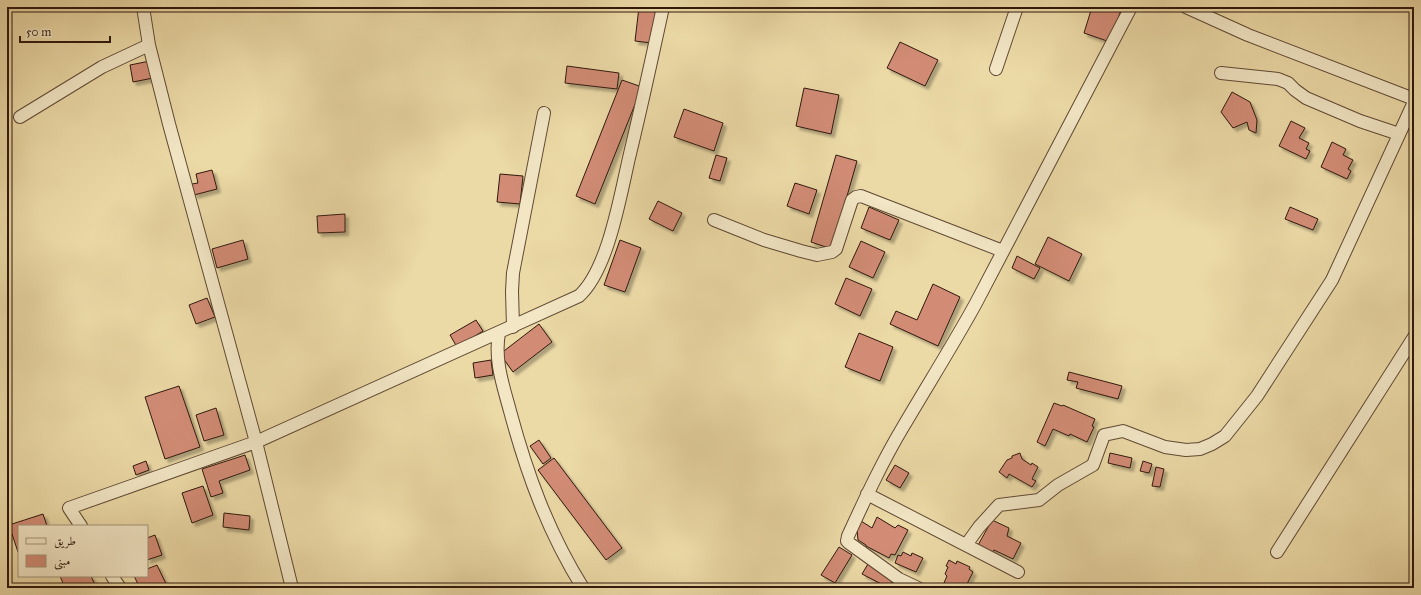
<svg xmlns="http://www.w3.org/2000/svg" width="1421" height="595" viewBox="0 0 1421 595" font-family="'IM FELL Great Primer',Amiri,serif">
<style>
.building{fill:#d28c76;stroke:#30180d;filter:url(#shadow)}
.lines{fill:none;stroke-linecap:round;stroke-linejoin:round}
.minor-casing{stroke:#5f4833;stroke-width:14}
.minor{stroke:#f2e6c5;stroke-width:12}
</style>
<defs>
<filter id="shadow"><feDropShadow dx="3.5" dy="3.5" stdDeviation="1" flood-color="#0004"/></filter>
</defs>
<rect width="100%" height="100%" fill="#ebd9a6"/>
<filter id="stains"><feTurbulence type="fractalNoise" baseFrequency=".005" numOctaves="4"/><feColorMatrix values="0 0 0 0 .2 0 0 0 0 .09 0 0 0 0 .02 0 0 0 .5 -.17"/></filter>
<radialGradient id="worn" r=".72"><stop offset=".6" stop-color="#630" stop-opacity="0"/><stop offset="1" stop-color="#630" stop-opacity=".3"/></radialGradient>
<path class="building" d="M639,7H657L652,43L635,41Z
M1092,7H1122L1110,42L1084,33Z
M900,42L938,60L925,86L887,68Z
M150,61L153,78L133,82L130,65Z
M567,66L619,73L617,89L565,83Z
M622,80L642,87L595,204L576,196Z
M804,88L839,95L831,134L796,126Z
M1232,92L1250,102L1257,120L1256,133L1249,130L1247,122L1233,128L1221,112Z
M684,109L723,123L714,151L674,137Z
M1291,121L1305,128L1299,138L1309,143L1306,149L1310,151L1306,159L1279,146Z
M1332,142L1346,149L1343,155L1353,160L1348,169L1351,171L1347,179L1321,167Z
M716,155L727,158L720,181L709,178Z
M836,155L857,161L832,249L811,242Z
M212,170L217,189L194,195L192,184L198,183L196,174Z
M500,174L523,176L520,204L497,202Z
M795,183L817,190L809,214L787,206Z
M658,201L682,213L673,231L649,219Z
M869,207L899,220L890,240L861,228Z
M1290,207L1318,219L1313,230L1285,219Z
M345,214V232L318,233L317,216Z
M1048,237L1082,254L1069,281L1035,264Z
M243,240L248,259L217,268L212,249Z
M620,240L641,248L625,292L604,285Z
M861,241L885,252L873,278L849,267Z
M1017,256L1040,268L1034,279L1012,268Z
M846,278L872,289L860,316L835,304Z
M933,284L960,297L938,346L890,324L896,311L917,320Z
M207,298L215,317L196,324L189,305Z
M476,320L483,331L457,347L450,335Z
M539,324L552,342L513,372L500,354Z
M859,333L893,347L880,381L845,367Z
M491,360L493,375L475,378L473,363Z
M1069,372L1122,386L1118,399L1076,388L1078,382L1067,380Z
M179,386L200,447L165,459L145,397Z
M1054,403L1062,406L1063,405L1095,419L1092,426L1094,427L1087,442L1070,434L1069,436L1053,429L1045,446L1037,442Z
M216,408L224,435L204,441L196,415Z
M539,440L551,458L543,464L530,446Z
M1020,453L1022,459L1031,465L1032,463L1038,467L1032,479L1036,481L1032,487L1009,474L1007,478L999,472L1007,460L1012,458V456Z
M1110,453L1132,458L1130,468L1108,463Z
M245,455L250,470L219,481L223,493L211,497L202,469Z
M554,458L622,548L606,560L538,470Z
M146,461L149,470L136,475L133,466Z
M1143,461L1152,464L1149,473L1140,471Z
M895,465L909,473L900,488L886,480Z
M1156,467L1164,469L1160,487L1152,486Z
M203,486L213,515L192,523L182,493Z
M224,513L250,516L249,530L223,527Z
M43,514L47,526H19V551L18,552L9,525Z
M877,517L895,528L898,525L908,530L895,555L891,554L889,558L866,546V545L858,540L857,530L861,521L872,528Z
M992,520L1009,528L1007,536L1021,543L1013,559L994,550L991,554L977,547Z
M155,535L162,555L147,560V538Z
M839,547L852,555L835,583L821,575Z
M903,552L911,556L912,553L923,558L916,572L895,563L898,555L901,556Z
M949,560L956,564L957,561L970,567L969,569L973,572L965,588H948L943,585L947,576L945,574L948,567L946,566Z
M868,564L894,579L889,588L862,574Z
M157,565L168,588H140L134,576H147V569Z
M60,576H91L95,585L89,588H65Z"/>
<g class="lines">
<defs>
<path id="minor" d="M143,7L149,45L169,124L256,442L292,588
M1186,7L1248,35L1414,99
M996,69L1017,7
M1221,73L1278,79L1288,83L1295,90L1306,98L1360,121L1399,134
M20,117L102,67L149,45
M714,220L764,240L801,251L817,255L832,252L836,249L852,200L856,197L861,196L1003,251
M513,327L512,291L513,273L544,113
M499,333C494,360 503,385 510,411C527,474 548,532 583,588
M867,494L1018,572
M81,526L69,508L256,442L579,296C608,270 620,197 629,158C641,108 652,58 663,7
M966,545L979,527L999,505L1039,500L1058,485L1093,465L1104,435L1123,431L1165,447L1186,450L1200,449L1212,444L1225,436L1257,396L1332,280L1414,102
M1277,552L1414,337
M112,576L120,588
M918,588L899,579L849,543L847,541L848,536C865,499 882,462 903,427C927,386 953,345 976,303L1131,7"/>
</defs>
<use href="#minor" class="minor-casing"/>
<use href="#minor" class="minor"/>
</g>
<rect width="1421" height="595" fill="none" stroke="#ebd9a6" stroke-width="24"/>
<rect x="8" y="8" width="1405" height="579" fill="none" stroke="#30180d" stroke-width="2"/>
<rect x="12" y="12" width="1397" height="571" fill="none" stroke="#30180d"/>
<rect x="18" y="525" width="130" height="52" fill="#f2e6c5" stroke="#a4947b"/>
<rect x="26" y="538" width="20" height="6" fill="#f2e6c5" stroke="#a4947b"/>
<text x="54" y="545" font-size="12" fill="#30180d">طريق</text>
<rect x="26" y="555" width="20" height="12" fill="#d28c76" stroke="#a4947b"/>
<text x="54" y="565" font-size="12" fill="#30180d">مبنى</text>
<path d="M20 36v6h90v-6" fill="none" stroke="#30180d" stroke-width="2"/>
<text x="26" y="36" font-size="12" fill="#30180d" stroke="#f2e6c5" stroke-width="3" paint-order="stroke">50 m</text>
<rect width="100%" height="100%" filter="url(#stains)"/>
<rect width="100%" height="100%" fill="url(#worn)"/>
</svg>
